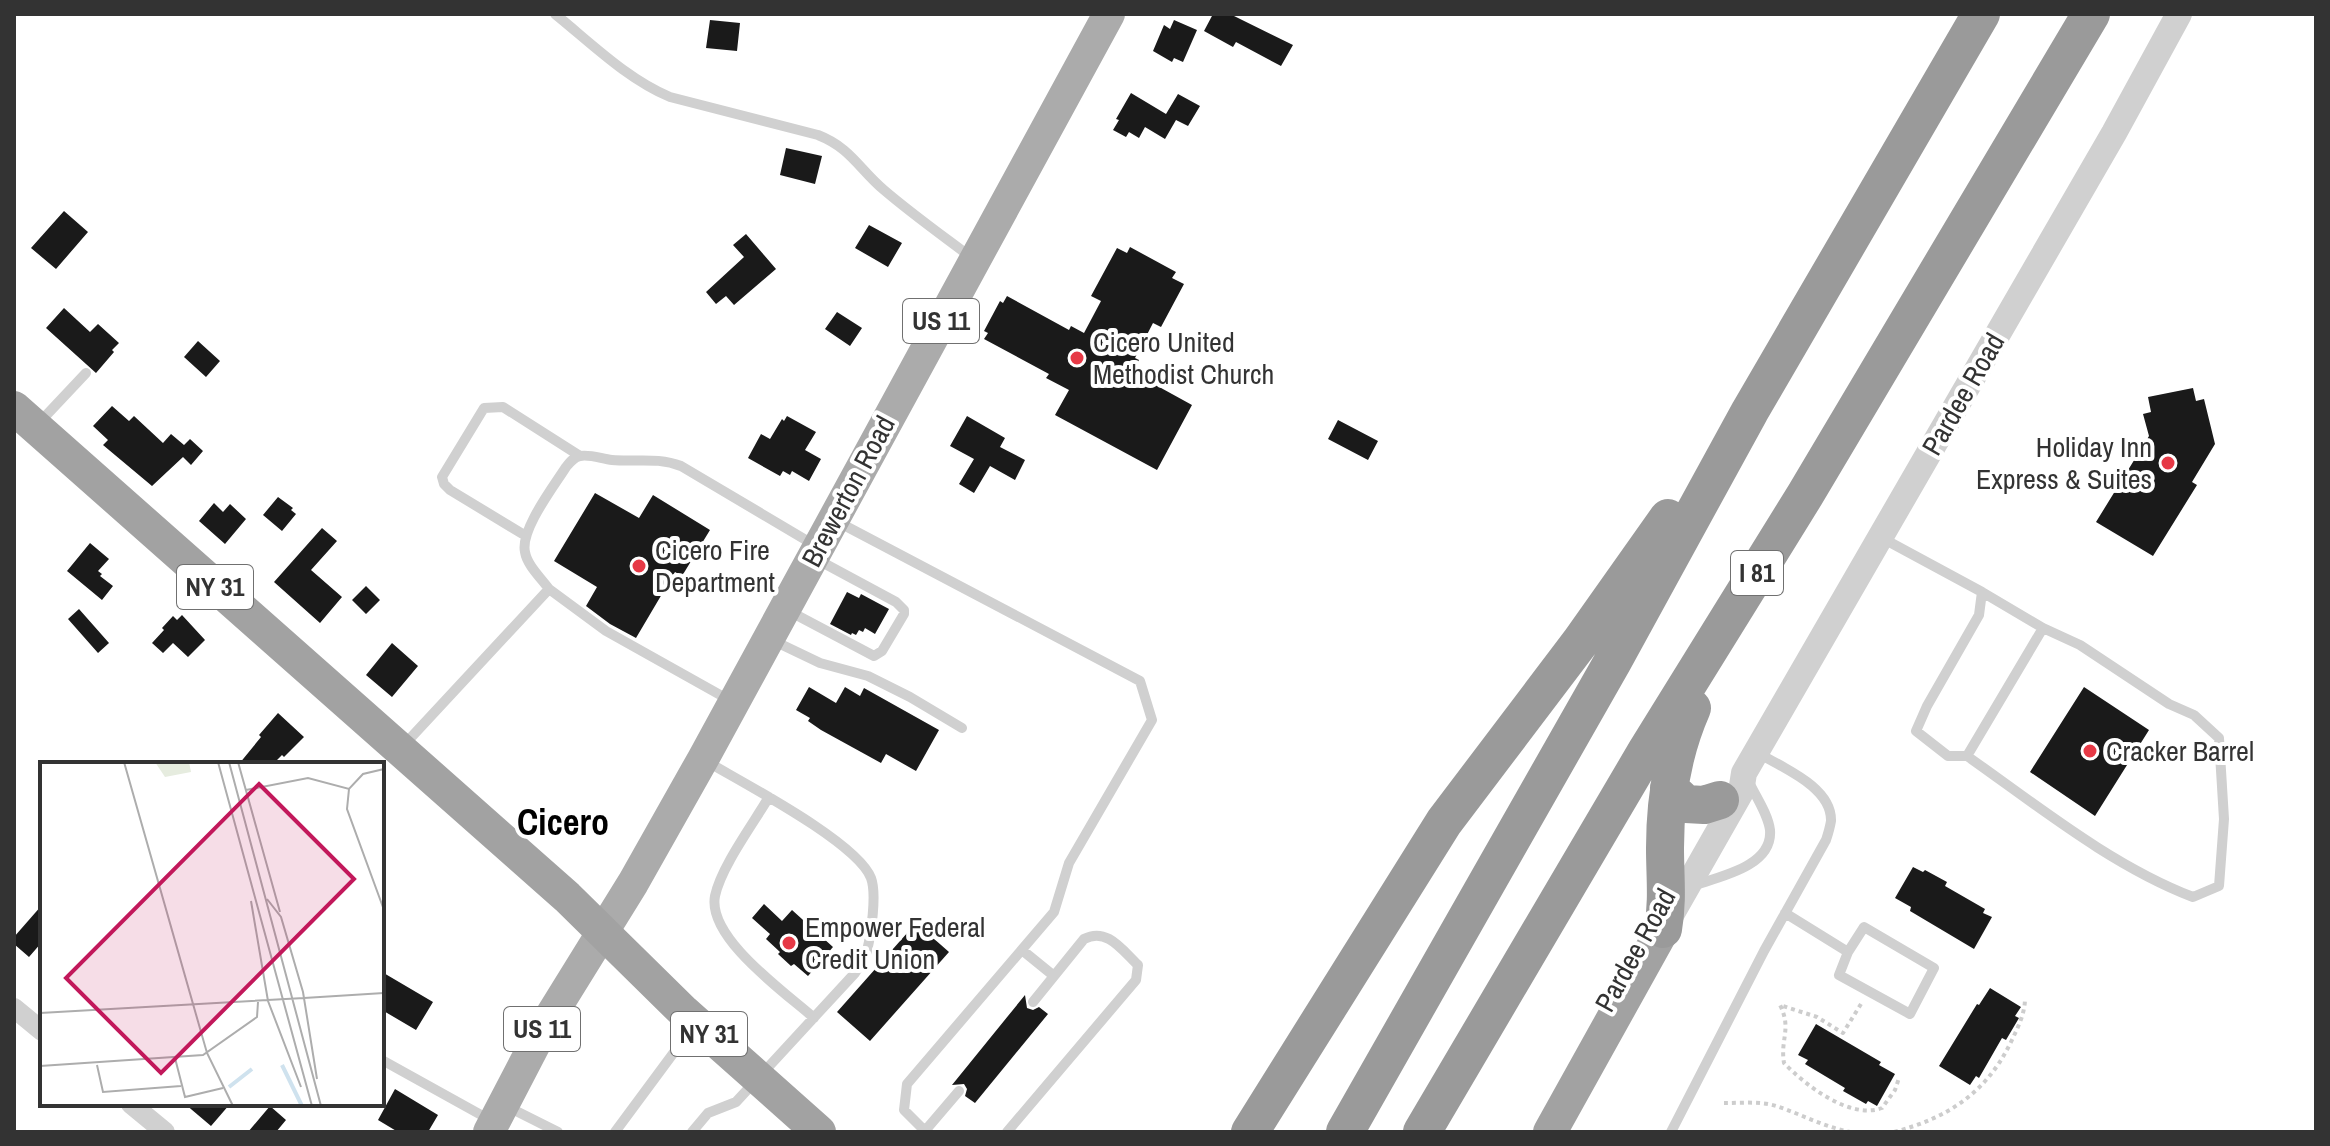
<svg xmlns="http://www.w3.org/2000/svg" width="2330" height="1146" viewBox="0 0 2330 1146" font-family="'Archivo Narrow',sans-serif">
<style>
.building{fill:#1a1a1a}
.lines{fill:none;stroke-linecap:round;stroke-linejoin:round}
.path{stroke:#cdcdcd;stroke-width:4;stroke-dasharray:4 4;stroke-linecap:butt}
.service{stroke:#d0d0d0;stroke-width:10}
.minor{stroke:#d0d0d0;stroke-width:20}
.tertiary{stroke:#d0d0d0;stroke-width:26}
.primary{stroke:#ababab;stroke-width:32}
.trunk{stroke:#a2a2a2;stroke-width:34}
.motorway{stroke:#9a9a9a;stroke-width:38}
.poi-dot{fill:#e63946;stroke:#fff;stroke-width:3}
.labels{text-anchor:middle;stroke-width:8;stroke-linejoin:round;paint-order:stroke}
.shield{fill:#fff;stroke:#707070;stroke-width:2}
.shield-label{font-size:26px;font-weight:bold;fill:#333}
.poi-label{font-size:28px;fill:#333;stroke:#fff;text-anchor:start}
.street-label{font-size:28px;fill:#333;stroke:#fff}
.district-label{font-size:36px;font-weight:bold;fill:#000;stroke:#fff}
.inset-river{fill:none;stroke:#cfe2ee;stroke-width:4}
.inset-road{fill:none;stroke:#adadad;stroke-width:2}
.view{fill:#c2185b;fill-opacity:0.15;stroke:#c2185b;stroke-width:4}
.inset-edge{fill:none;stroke:#333;stroke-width:4}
</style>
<rect width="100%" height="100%" fill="#fff"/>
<path class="building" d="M1213,14H1230L1293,45L1281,66L1236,42L1233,47L1204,31Z
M710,20L740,23L737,51L706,48Z
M1174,20L1197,30L1183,62L1174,58L1172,62L1153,51L1164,25L1170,29Z
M1131,93L1166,114L1178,94L1200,106L1188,126L1176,120L1165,139L1145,127L1139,138L1129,132L1126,137L1113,130L1119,120L1116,119Z
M786,148L822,156L815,184L780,175Z
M64,211L88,232L56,269L31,248Z
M869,225L902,243L888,267L855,248Z
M746,234L776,269L734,305L726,296L716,304L706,292L744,257L733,245Z
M1130,247L1176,272L1172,278L1184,284L1161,327L1153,323L1135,358L1139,360L1132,372L1192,405L1157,470L1055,415L1069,390L1046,378L1049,374L984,339L988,333L984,331L1000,301L1003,303L1007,296L1069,330L1071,326L1084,333L1101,301L1091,296L1117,248L1127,253Z
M64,308L90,332L98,324L119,343L112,350L114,352L96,373L46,328Z
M837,312L862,328L850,346L825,329Z
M198,341L220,361L206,377L184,357Z
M2193,388L2196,401L2204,399L2215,444L2192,482L2197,485L2153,556L2096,522L2149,436L2143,414L2151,412L2148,397Z
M112,406L129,421L134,416L163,443L171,434L184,445L190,439L203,451L191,465L183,457L152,486L103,445L108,440L93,426Z
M787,416L816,432L805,450L821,459L809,481L792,471L790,475L783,471L780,476L748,458L761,434L770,439L782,419L784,421Z
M967,416L1005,438L1000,447L1025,460L1015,480L990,466L974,493L959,484L974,459L950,446Z
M1338,420L1378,441L1368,460L1328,439Z
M595,493L639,518L653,495L710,530L682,576L675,572L636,638L610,624L586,606L597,587L554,561Z
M278,497L293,508L291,510L296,514L282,531L263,515Z
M214,503L223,512L230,504L246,519L225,544L199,521Z
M322,528L337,541L311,570L342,597L320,623L274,582Z
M90,543L109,559L98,571L102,574L100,576L113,586L102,600L67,571Z
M366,586L380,600L366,614L352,600Z
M847,592L859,598L861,594L889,609L875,634L865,628L863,632L859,630L856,635L852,633L851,635L830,624Z
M79,609L109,643L98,653L68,619Z
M182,615L205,640L188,657L173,643L163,653L152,643L164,630L162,628L173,616L177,620Z
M392,643L418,666L392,697L366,675Z
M809,687L836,703L845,687L860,696L864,688L939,730L916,771L886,754L881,763L821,730L808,721L810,718L796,710Z
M2084,687L2149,730L2095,816L2030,772Z
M278,713L304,737L284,757L282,755L273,764H239L261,737L259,735Z
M1913,867L1923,872L1925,870L1947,882L1945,886L1985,909L1983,913L1992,917L1974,949L1910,911L1911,907L1895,898Z
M764,904L782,921L792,910L833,947L808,976L794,964L791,966L778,954L780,952L766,939L770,934L752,918Z
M42,905V942L29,957L14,944V937Z
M916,923L949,952L870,1041L837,1012Z
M382,972L433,1002L416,1030L382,1010Z
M1990,988L2021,1007L2015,1016L2019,1018L2006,1040L2002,1038L1979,1078L1976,1076L1970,1085L1939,1066L1977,1004L1979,1005Z
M1025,995L1027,1008L1033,1010L1039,1007L1048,1014L975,1103L965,1096L967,1089L964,1084L952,1085Z
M1816,1024L1881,1062L1879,1065L1895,1074L1877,1106L1868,1101L1866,1104L1843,1091L1845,1088L1805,1064L1808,1060L1798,1055Z
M395,1089L438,1115L428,1132H398L378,1120Z
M185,1104H230L211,1126Z
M270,1106L286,1120L276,1132H248Z"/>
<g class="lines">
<path class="path" d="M1861,1004L1843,1033L1817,1017L1780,1005C1792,1029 1780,1039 1784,1063C1805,1085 1850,1120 1882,1108L1895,1090L1899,1078
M1724,1103C1741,1103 1760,1101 1776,1106C1801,1114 1824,1127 1850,1132
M1894,1132C1947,1118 1985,1094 2010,1044C2017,1029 2025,1015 2025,998"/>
<path class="service" d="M555,14C591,43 627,79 670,97L818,135C851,148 859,169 884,190C912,214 943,236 972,258
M38,424L86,373
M838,522L1140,681L1152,720L1069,863L1054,912L907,1084L904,1110L926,1132
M526,536L450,490L444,484L442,477L484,408L503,407L580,456
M1882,538L1982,592L1979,615L1927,706L1916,731L1948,756H1967L2043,628L2080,645L2169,704L2194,715L2219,738L2224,819L2219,886L2193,897C2112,866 2038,806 1967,756
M549,589C541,578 527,565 525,552C520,530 554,486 566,467C570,462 574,457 580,456C590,454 602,459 612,460C637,462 658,457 681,466L816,546
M1982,592L2043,628
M787,610L874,656L882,651L904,614V610L896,602L818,560
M774,641L820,663L868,676L910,697L962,728
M404,745L549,589L606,631L731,701
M769,797C753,824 721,867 715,896C707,938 786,993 814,1018
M1692,886C1718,877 1773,867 1770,830C1768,814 1756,797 1749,782
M1785,913L1848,952L1864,927L1934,968L1910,1014L1839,975L1848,952
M1022,950L1054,976
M382,1060L492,1121
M506,1106L558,1132
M615,1132L692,1028
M692,1132L708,1113L736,1102L855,973C859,966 865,959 867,951C871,934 877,894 871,878C857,842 743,783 706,761
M924,1132L959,1091
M1007,1132L1136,980L1138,965C1122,950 1107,927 1084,939L1033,1002
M1671,1132L1764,951L1826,840C1828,834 1830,827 1831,821C1832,787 1783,768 1758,753"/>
<path class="minor" d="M14,1008L42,1031
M131,1104L165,1132"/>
<path class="tertiary" d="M1667,922L1741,792L1744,773L2114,133L2179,14"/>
<path class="primary" d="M489,1132L542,1030L633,883L703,759L1109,14"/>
<path class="trunk" d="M14,408L567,897L684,1012L819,1132
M1550,1132L1663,929"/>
<path class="motorway" d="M1669,788L1686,804L1704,805L1720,800
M1663,929C1668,900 1665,877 1665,848C1665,800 1673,751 1692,708
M1250,1132L1444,822L1581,641L1668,518
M1345,1132L1613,661L1750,411L1981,14
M1422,1132L1647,750L1805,495L2091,14"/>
</g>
<g class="poi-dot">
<circle cx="1077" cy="358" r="8"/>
<circle cx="2168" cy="463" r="8"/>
<circle cx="639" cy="566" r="8"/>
<circle cx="2090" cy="751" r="8"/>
<circle cx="789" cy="943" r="8"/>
</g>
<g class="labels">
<g class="shield">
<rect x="903" y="299" width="76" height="44" rx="6"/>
<rect x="1731" y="551" width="52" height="44" rx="6"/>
<rect x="177" y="565" width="76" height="44" rx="6"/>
<rect x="504" y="1007" width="76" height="44" rx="6"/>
<rect x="671" y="1012" width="76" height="44" rx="6"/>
</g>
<g class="shield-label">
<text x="941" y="330">US 11</text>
<text x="1757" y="582">I 81</text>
<text x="215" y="596">NY 31</text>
<text x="542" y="1038">US 11</text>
<text x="709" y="1043">NY 31</text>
</g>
<g class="poi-label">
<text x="1093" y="352">Cicero United<tspan x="1093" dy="32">Methodist Church</tspan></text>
<text x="2152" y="457" text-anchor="end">Holiday Inn<tspan x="2152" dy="32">Express &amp; Suites</tspan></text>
<text x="655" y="560">Cicero Fire<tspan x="655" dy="32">Department</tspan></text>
<text x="2106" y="761">Cracker Barrel</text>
<text x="805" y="937">Empower Federal<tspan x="805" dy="32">Credit Union</tspan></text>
</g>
<g class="street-label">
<text transform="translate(1963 394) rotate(-60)" y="10">Pardee Road</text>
<text transform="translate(848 491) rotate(-62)" y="10">Brewerton Road</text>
<text transform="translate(1635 950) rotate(-61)" y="10">Pardee Road</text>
</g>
<g class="district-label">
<text x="563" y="835">Cicero</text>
</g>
</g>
<g transform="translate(40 762)">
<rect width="344" height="344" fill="#fff"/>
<path d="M115,0H149L151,10L125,15Z" fill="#e6ecdf"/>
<path class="inset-river" d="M242,303L262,344M189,325L212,307"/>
<path class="inset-road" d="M84,0L167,291L193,344M178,0L272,344M189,0L281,344M198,0L240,150M309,27L307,47L344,148M206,28L268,16L309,27L323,12L344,7M227,137L241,155L263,230L277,317M211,139L228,239L261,325M264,236L344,231M0,251L264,236M135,296L145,335L183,326M57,303L63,330L141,324M0,304L163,293L217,255L218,240"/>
<path class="view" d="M219,22L314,117L121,311L26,216Z"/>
<rect width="344" height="344" class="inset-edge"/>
</g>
<rect width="2330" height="1146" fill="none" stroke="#333333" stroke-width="32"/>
</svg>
